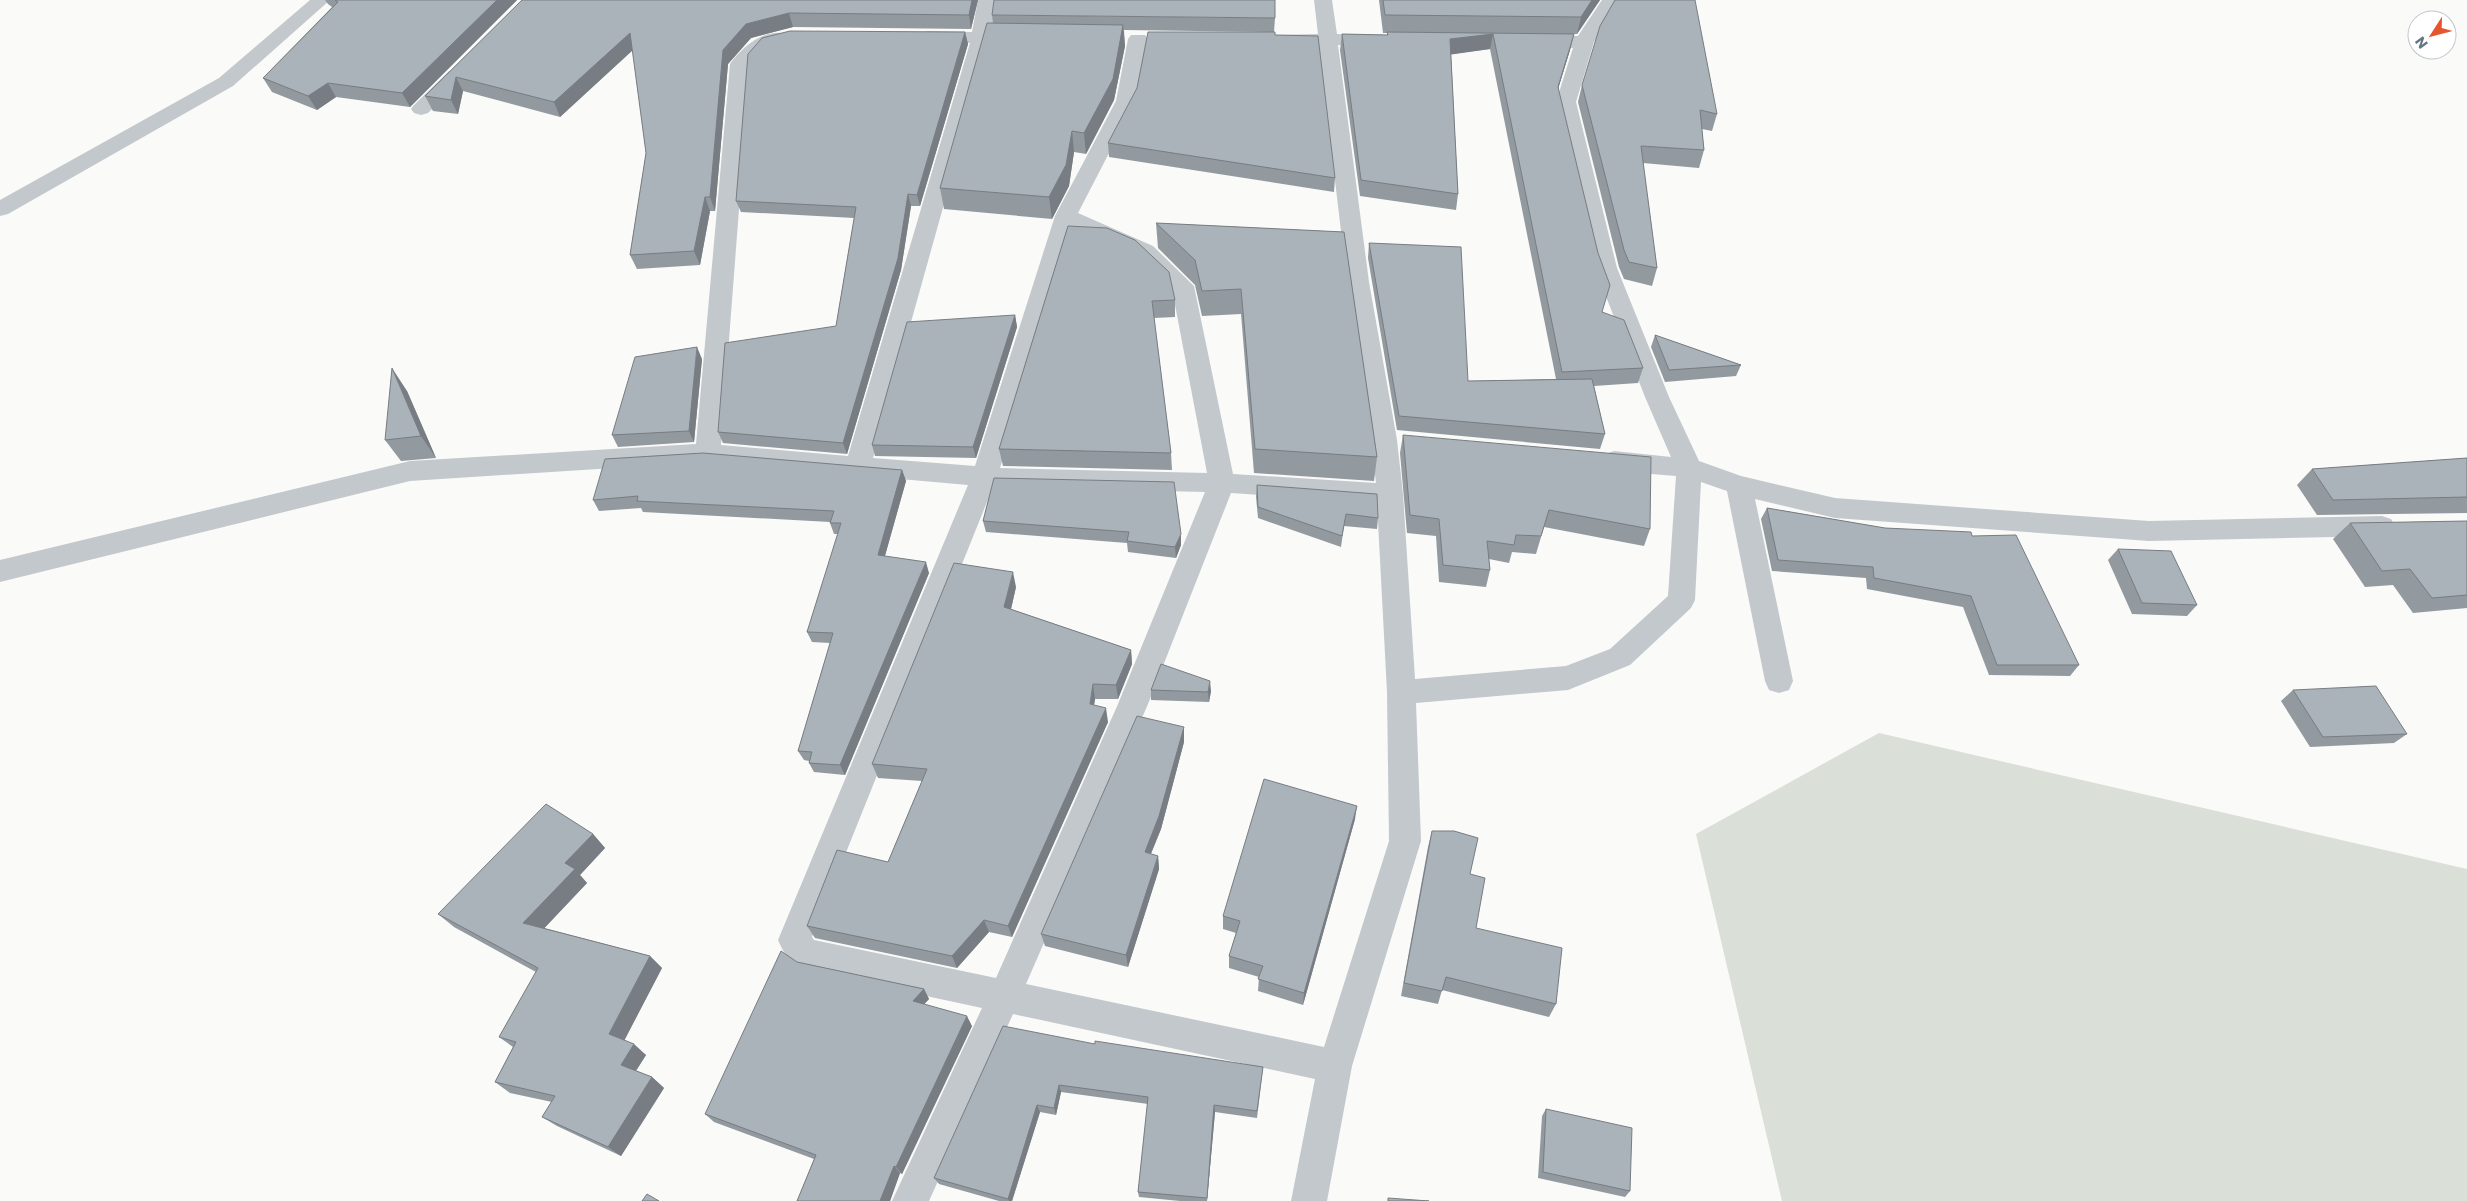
<svg xmlns="http://www.w3.org/2000/svg" width="2467" height="1201" viewBox="0 0 2467 1201" font-family="Poppins,sans-serif">
<style>
.green{fill:#dadfd7}
.lines{fill:none;stroke-linecap:round;stroke-linejoin:round}
.minor{fill:#c3c8cc;fill-rule:evenodd}
.wall{fill:#929a9f}
.shaded-wall{fill:#777d82}
.building{fill:#aab3b9;stroke:#777d82}
</style>
<rect width="100%" height="100%" fill="#fafaf8"/>
<path class="green" d="M1879,733L2467,869V1201H1782L1696,834Z"/>
<g class="lines">
<path class="minor" d="M310,0H330L233,86L8,214L0,216V200L219,78Z
M978,0H996L992,32L1027,34L1030,38L1027,42L989,43L873,458L975,466L1055,216L1116,101L1128,39L1131,35H1145L1148,39L1136,101L1078,213L1153,246L1194,286L1233,474L1376,483L1371,440L1347,282L1319,45L1274,43L1271,39L1274,35L1318,34L1314,0H1332L1337,34L1385,36L1388,40L1385,44L1338,45L1369,282L1397,440L1403,494L1415,679L1566,666L1610,649L1668,596L1676,476L1614,471L1605,468L1601,461L1605,454L1614,451L1671,457L1645,397L1595,268L1556,102L1573,48L1529,45L1526,41L1529,37L1536,35L1578,36L1602,0H1620L1594,42L1576,102L1617,268L1669,397L1699,461L1741,476L1835,498L2149,521L2382,516L2391,519L2395,526L2391,533L2382,536L2149,541L1835,518L1755,499L1793,681L1789,690L1779,693L1769,690L1765,681L1727,491L1701,482L1695,600L1691,608L1630,665L1568,690L1416,703L1421,841L1352,1066L1327,1201H1291L1315,1079L1013,1014L929,1201H892L982,1008L805,970C790,964 784,954 778,940L968,485L708,462L410,481L0,582V560L410,461L696,444L730,64C743,46 764,28 788,34L791,38L788,42L765,48L750,65L721,445L848,456L970,43L921,41L918,37L921,33L928,31L972,32ZM1073,228L1137,256L1172,289L1207,473L1000,468ZM993,487L1205,492L1118,704L996,978L814,940L812,937ZM1231,493L1377,503L1387,692L1389,841L1324,1047L1026,984L1148,704Z
M456,69L463,71L466,75L463,79L428,113L421,115L414,113L411,109L414,105L449,71Z"/>
</g>
<path class="wall" d="M325,0H517L410,107L336,97L317,110L272,92L263,78L332,7L328,4Z
M522,0H978L971,29L793,27L751,38L728,64L715,211H710L700,265L637,269L630,255L646,153L633,50L560,117L463,91L458,114L433,111L425,96Z
M1379,0H1600L1577,34H1574L1570,50L1558,89L1602,312L1643,368L1638,383L1594,386L1605,434L1600,449L1397,430L1368,258L1369,243L1468,381L1556,379L1490,49L1451,54L1458,194L1456,210L1360,196L1340,50L1342,34L1387,35V33H1383Z
M1615,0L1717,114L1712,131L1702,129L1704,150L1699,168L1643,163L1657,268L1652,286L1624,279L1619,267L1578,102L1582,85Z
M992,15L1275,18L1274,32L1124,30L1125,46L1114,100L1086,154L1074,152L1069,186L1052,219L944,209L940,188L993,23Z
M965,32L968,44L920,206H911L901,270L847,454L723,443L718,432L836,326L854,218L741,212L736,201Z
M1275,35L1335,178L1334,192L1109,157L1108,143Z
M1156,223L1344,232L1377,457L1374,481L1254,473L1241,314L1202,316L1195,285L1158,248Z
M1068,226L1175,300V317L1154,318L1171,453L1172,470L1003,466L999,449Z
M1015,315L1017,327L976,458L875,456L872,445Z
M1655,335L1741,365L1736,376L1665,382L1651,347Z
M702,359L694,442L618,447L612,435Z
M407,391L436,458L401,461L385,440Z
M1403,435L1650,529L1644,546L1544,527L1536,554L1512,552L1509,563L1489,559L1490,570L1486,587L1439,582L1436,536L1407,533L1400,453Z
M2467,458V513L2317,515L2297,485L2312,469Z
M902,470L906,481L885,556L929,573L845,775L814,772L809,763V761L804,760L798,751L830,643L812,642L807,632L838,534H834L830,523V522L643,512L641,508L599,511L593,500Z
M994,478L1181,545L1176,558L1128,552L1127,543L986,532L983,521Z
M1257,485L1378,518L1377,529L1344,526L1341,547L1258,518L1256,497Z
M1767,508L1885,528L1972,536L2079,665L2070,676L1989,675L1963,607L1867,589L1866,578L1772,571L1761,519Z
M2467,521V608L2413,613L2393,585L2365,587L2333,539L2350,523Z
M2118,549L2197,605L2187,616L2132,614L2108,560Z
M1016,587L1011,609L1131,650L1132,664L1118,699H1095L1094,705L1108,722L1012,937L989,932L957,968L815,938L807,926L888,862L922,781L878,778L872,764Z
M1151,690L1211,691L1209,702L1151,700Z
M2293,690L2407,734L2394,743L2310,747L2281,701Z
M1184,742L1161,829L1151,854L1158,856L1159,869L1128,967L1045,946L1041,934Z
M1355,819L1303,1005L1258,991L1259,977L1229,968V956L1236,933L1223,929V916Z
M1432,831L1470,874L1476,928L1556,1004L1549,1017L1442,990L1438,1004L1401,996L1428,847Z
M593,834L605,848L580,875L587,883L544,928L650,956L662,968L624,1040L646,1055L636,1071L652,1077L664,1088L621,1156L557,1126L542,1117L552,1102L510,1093L495,1082L513,1047L499,1037L536,972L454,927L438,914Z
M797,962L924,989L929,999L924,1004L972,1026L902,1174L900,1173L890,1201H797L814,1159L714,1122L705,1114Z
M1095,1044L1263,1067L1257,1118L1215,1112L1207,1201H1180L1139,1197L1138,1192L1148,1104L1061,1092L1056,1115L1040,1112L1012,1201H999L939,1184L934,1178Z
M1546,1109L1630,1191L1625,1197L1538,1178L1542,1116Z"/>
<path class="shaded-wall" d="M497,0H517L410,107L402,93Z
M972,0H978L971,29L969,15Z
M1592,0H1600L1577,34L1581,17Z
M789,13L793,27L751,38L728,64L715,211L710,197L723,50L746,24Z
M1123,25L1125,46L1114,100L1086,154L1084,133Z
M965,32L968,44L920,206L917,195Z
M630,33L636,47L560,117L554,102Z
M1493,34L1490,49L1448,55L1450,39Z
M1574,34L1570,50L1554,102L1558,87Z
M456,77L463,91L458,114L451,100Z
M328,83L336,97L317,110L308,96Z
M1072,131L1074,152L1069,186L1052,219L1049,197Z
M908,194L911,206L901,270L847,454L843,443Z
M705,197L710,211L700,265L694,251Z
M1015,315L1017,327L976,458L973,447Z
M697,347L702,359L694,442L689,431Z
M392,368L407,391L436,458L421,436Z
M902,470L906,481L882,566L878,555Z
M1181,534V545L1176,558L1175,547Z
M926,562L929,573L845,775L840,765Z
M1013,572L1016,587L1008,622L1004,607Z
M1131,650L1132,664L1118,699L1116,685Z
M1210,681L1211,691L1209,702L1208,692Z
M1093,684L1095,699L1092,718L1090,704Z
M1106,708L1108,722L1012,937L1008,926Z
M1184,727V742L1161,829L1146,865L1145,852Z
M1357,806L1355,819L1303,1005L1304,993Z
M593,834L605,848L580,875L587,883L537,936L523,923L565,863Z
M1158,856L1159,869L1128,967L1126,955Z
M984,920L989,932L957,968L952,956Z
M650,956L662,968L622,1045L609,1034Z
M924,989L929,999L918,1011L913,1001Z
M967,1016L972,1026L902,1174L896,1167Z
M634,1044L646,1055L633,1075L621,1065Z
M652,1077L664,1088L621,1156L608,1147Z
M1059,1085L1061,1092L1056,1115L1054,1108Z
M1037,1105L1040,1112L1012,1201H1009L1008,1199Z
M1214,1105L1215,1112L1207,1201V1198Z
M894,1166L900,1173L890,1201H880Z"/>
<path class="building" d="M335,0H497L402,93L328,83L308,96L263,78L338,2Z
M522,0H972L969,15L789,13L746,24L723,50L710,197H705L694,251L630,255L646,153L630,33L554,102L456,77L451,100L425,96Z
M994,0H1275V18L992,15Z
M1383,0H1592L1581,17L1385,15Z
M1615,0H1695L1717,114L1700,110L1704,150L1641,146L1657,268L1629,262L1624,250L1582,85L1600,26Z
M987,23L1123,25L1113,79L1084,133L1072,131L1066,165L1049,197L940,188Z
M790,31L965,32L917,195L908,194L898,258L843,443L718,432L725,343L836,326L856,207L736,201L748,54L762,38Z
M1148,32H1275V35L1318,36L1335,178L1108,143L1137,88Z
M1387,32L1574,34L1558,87L1598,253L1610,285L1602,312L1624,320L1643,368L1562,372L1493,34L1450,39L1458,194L1361,180L1342,34L1388,35Z
M1156,223L1344,232L1377,457L1255,449L1241,289L1202,291L1195,260Z
M1068,226L1107,228L1135,240L1169,272L1175,300L1152,301L1171,453L999,449Z
M1369,243L1461,247L1468,381L1592,379L1605,434L1399,416Z
M1015,315L973,447L872,445L907,322Z
M1655,335L1741,365L1669,370Z
M697,347L689,431L612,435L635,357Z
M392,368L421,436L385,440Z
M1403,435L1651,457L1650,529L1549,510L1541,536L1516,535L1514,545L1487,541L1490,570L1443,565L1439,519L1410,515Z
M703,453L902,470L878,555L926,562L840,765L809,763L812,752L798,751L833,633L807,632L841,523H830L834,511L637,501L638,496L593,500L605,459Z
M2467,458V497L2333,500L2312,469Z
M994,478L1174,482L1181,534L1175,547L1127,541L1129,532L983,521Z
M1257,485L1377,494L1378,518L1346,514L1342,536L1258,507Z
M1767,508L1885,528L1971,532L1972,536L2016,535L2079,665H1997L1971,596L1874,578L1873,567L1778,560Z
M2467,521V595L2432,598L2410,569L2382,571L2350,523Z
M2118,549L2171,551L2197,605L2142,603Z
M954,563L1013,572L1004,607L1131,650L1116,685L1093,684L1090,704L1106,708L1008,926L984,920L952,956L807,926L837,850L888,862L927,769L872,764Z
M1161,664L1210,681L1208,692L1151,690Z
M2376,686L2407,734L2323,737L2293,690Z
M1137,716L1184,727L1159,816L1145,852L1158,856L1126,955L1041,934Z
M1264,779L1357,806L1304,993L1258,979L1263,966L1229,956L1240,921L1223,916Z
M546,804L593,834L565,863L575,869L523,923L650,956L609,1034L634,1044L621,1065L652,1077L608,1147L542,1117L555,1096L495,1082L516,1042L499,1037L538,968L438,914Z
M1432,831H1454L1478,838L1470,874L1485,878L1476,928L1562,948L1556,1004L1446,977L1442,991L1404,983Z
M781,951L797,962L924,989L913,1001L967,1016L896,1167L894,1166L880,1201H797L816,1155L705,1114Z
M1003,1026L1095,1044V1041L1263,1067L1257,1111L1214,1105L1207,1198L1138,1192L1148,1097L1059,1085L1054,1108L1037,1105L1008,1199L934,1178Z
M1546,1109L1632,1128L1630,1191L1543,1172Z
M647,1194L659,1201H642Z
M1388,1198L1429,1201H1388Z"/>
<g transform="translate(2432 35) rotate(234)"><circle r="24" fill="#ffffff" stroke="#c1c8cd"/>
<path d="M0-4L9 19L0 12L-9 19Z" fill="#e4572e"/>
<text y="-8" font-size="14" font-weight="bold" text-anchor="middle" fill="#657683">N</text>
</g>
</svg>
